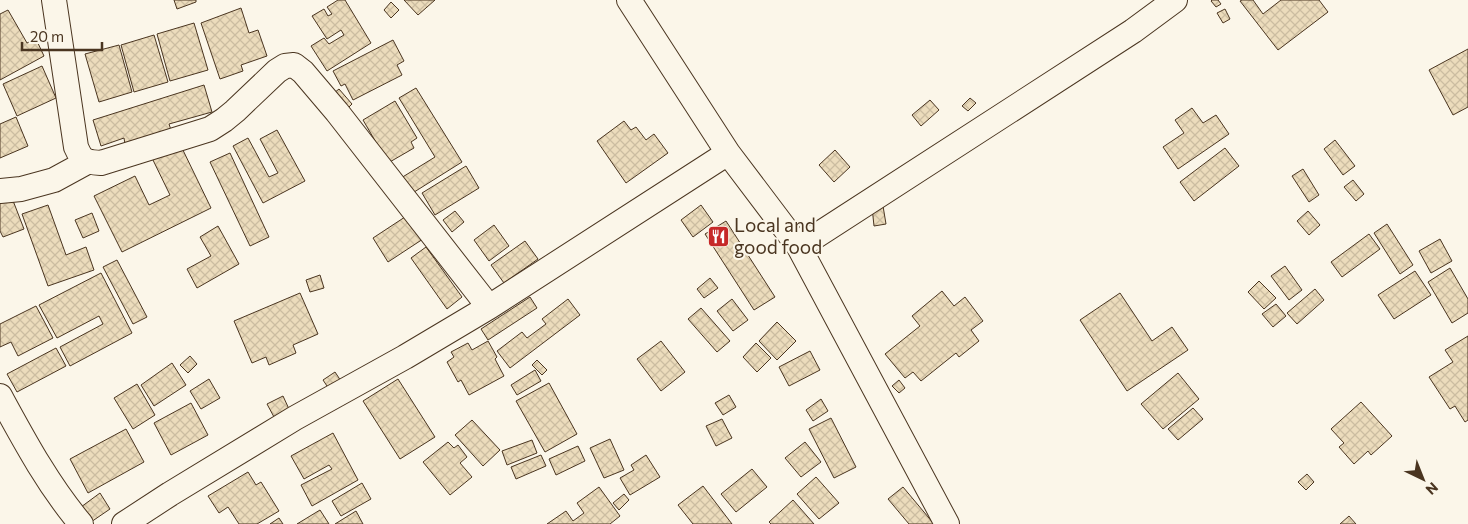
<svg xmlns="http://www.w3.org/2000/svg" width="1468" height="524" viewBox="0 0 1468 524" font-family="Commissioner,sans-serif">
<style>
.building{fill:url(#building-cross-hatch);stroke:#4a3520}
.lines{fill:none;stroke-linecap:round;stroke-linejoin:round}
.street-casing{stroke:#4a3520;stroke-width:26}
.street{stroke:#fbf6e9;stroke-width:24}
.labels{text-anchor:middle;stroke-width:4;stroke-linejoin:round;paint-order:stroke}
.poi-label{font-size:19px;fill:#4a3520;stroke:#fbf6e9;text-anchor:start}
</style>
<defs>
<pattern id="building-cross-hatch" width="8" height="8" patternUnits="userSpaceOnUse" patternTransform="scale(1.25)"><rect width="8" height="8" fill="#ecdcbc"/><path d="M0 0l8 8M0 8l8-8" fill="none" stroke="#ccbda1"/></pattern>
</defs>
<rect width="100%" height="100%" fill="#fbf6e9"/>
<path class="building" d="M174,0H196V2L177,9Z
M338,0H345L371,43L327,71L311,46L324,38L329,44L344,35L341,30L327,39L312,16L324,9L328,16L332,14L327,7Z
M404,0H435L418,15Z
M1212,0H1218L1221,4L1216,7L1211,1Z
M1242,0H1253L1263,14L1281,0H1319L1328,12L1278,50L1240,1Z
M391,2L399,10L391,18L384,10Z
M241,8L249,33L258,30L267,56L241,65L243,71L220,79L201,23Z
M1225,9L1230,19L1223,23L1217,13Z
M8,10L27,43L36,39L44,56L0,80V14Z
M194,23L208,70L170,81L157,34Z
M154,35L168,82L134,92L121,45Z
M393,40L404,61L397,65L402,75L353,100L345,84L341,86L333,71Z
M119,45L132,92L99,102L85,54Z
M1468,49V107L1453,115L1429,70Z
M42,66L56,98L17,116L3,84Z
M204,85L212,112L169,124L171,130L125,144L124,138L101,146L93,120Z
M416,88L462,162L411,194L401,178L435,157L399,98Z
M339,89L352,104L348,108L334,93Z
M970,98L976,103L968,111L962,106Z
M930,100L939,110L921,126L912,115Z
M395,101L417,138L411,142L414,148L388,163L363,120Z
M1192,108L1203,123L1216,115L1229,134L1178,169L1163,147L1184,133L1175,120Z
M16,117L28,146L0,158V124Z
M624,121L631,130L636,127L646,140L654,134L668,153L626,183L597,141Z
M277,130L305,181L263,203L233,146L248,138L269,177L278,173L260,139Z
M1335,140L1355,166L1343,175L1324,149Z
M180,144L211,208L122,252L94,196L135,176L149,205L170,195L152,158Z
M1225,148L1239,166L1194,201L1180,182Z
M835,150L850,167L834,182L819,165Z
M230,153L269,237L250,246L210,162Z
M466,166L479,188L435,215L422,193Z
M1303,169L1319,195L1309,202L1292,176Z
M1353,180L1364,194L1356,201L1344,187Z
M12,198L24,229L3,237L0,231V203Z
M48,205L66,255L86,247L94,270L48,286L22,214Z
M701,205L713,222L693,237L681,220Z
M883,206L886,224L874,226L872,207Z
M455,211L464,222L452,232L443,220Z
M1308,211L1320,225L1309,235L1297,221Z
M92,213L99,231L83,238L75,220Z
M408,215L423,239L388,262L373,238Z
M726,221L775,297L754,310L705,234Z
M1387,224L1413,265L1400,274L1374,233Z
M494,225L509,246L489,261L474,240Z
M218,226L239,264L197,288L187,269L211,256L200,237Z
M1369,234L1380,249L1342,277L1331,262Z
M1440,239L1452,261L1431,273L1419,251Z
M525,241L538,259L504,283L491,265Z
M426,247L462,297L447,309L411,258Z
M117,260L147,317L133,324L103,267Z
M1285,266L1302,290L1289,300L1271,276Z
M1450,268L1468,299V313L1452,323L1428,282Z
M1415,271L1431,295L1394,319L1378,295Z
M101,273L132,333L70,366L60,347L103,324L99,316L57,338L39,305Z
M320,275L324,288L310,292L306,280Z
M710,278L718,288L704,298L697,289Z
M1259,281L1276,298L1264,309L1248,292Z
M1315,289L1324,300L1297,324L1287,313Z
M942,291L954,306L965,297L983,321L971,330L979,341L959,357L956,353L921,381L913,372L905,378L885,354L920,326L912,316Z
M300,293L318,334L293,345L296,353L269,365L266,357L252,363L234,321Z
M1120,293L1152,341L1172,327L1188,350L1127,391L1080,320Z
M530,297L537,308L488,340L481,329Z
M568,299L580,315L510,368L497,351L522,332L527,338L546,324L542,319Z
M732,299L748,320L733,331L717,311Z
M1276,304L1286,316L1273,327L1262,314Z
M36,306L53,338L18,356L11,342L0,347V324Z
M701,308L730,341L717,352L688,319Z
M777,322L796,341L777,360L759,341Z
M1468,336V420L1465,422L1455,406L1450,409L1429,377L1453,362L1445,350Z
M488,341L497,357L495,359L504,376L469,395L461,380L458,382L447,362L454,357L451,352L468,343L472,350Z
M661,341L685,372L661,391L637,359Z
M756,343L771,358L757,372L743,357Z
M56,348L66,366L17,392L7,374Z
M810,351L820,370L789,386L779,367Z
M190,356L197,364L188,373L180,365Z
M537,360L547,370L542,375L532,365Z
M172,363L186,385L154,406L141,385Z
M535,370L541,381L517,395L511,385Z
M335,372L341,381L329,389L323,380Z
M1178,373L1199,399L1163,429L1141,404Z
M209,379L220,398L201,409L190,391Z
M398,379L435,437L400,459L363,401Z
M899,380L905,388L899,393L892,386Z
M549,383L577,434L545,452L516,401Z
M137,384L155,415L133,429L114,398Z
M729,395L736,407L723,415L715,403Z
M283,396L289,409L274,417L267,404Z
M821,399L828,411L813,421L806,410Z
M1361,402L1392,436L1371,455L1368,451L1354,464L1339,447L1344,443L1331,429Z
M191,403L208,435L171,455L154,423Z
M1193,408L1203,419L1178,440L1168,429Z
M831,418L856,467L834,478L809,429Z
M722,419L732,438L716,446L706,426Z
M472,420L500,450L483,466L455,435Z
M126,429L144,462L88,493L70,459Z
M333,433L358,480L312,506L301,485L332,469L329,465L304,479L291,456Z
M610,439L624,470L604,478L590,448Z
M532,440L537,453L507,465L502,451Z
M448,442L454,448L458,445L467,457L460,463L472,477L450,495L423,462Z
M805,442L821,462L801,477L785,458Z
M578,446L585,461L556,475L549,459Z
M541,455L546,466L516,479L511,467Z
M646,455L660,477L630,495L620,478L634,470L631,465Z
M752,469L767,487L736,512L721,494Z
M248,472L256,485L261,482L279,511L257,524H239L228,507L219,513L208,496Z
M1307,474L1314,482L1306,490L1298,482Z
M816,477L839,503L819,519L797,494Z
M362,483L371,499L341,516L332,501Z
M703,486L732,524H693L678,505Z
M599,487L620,516L610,524H547L566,511L573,521L584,513L577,503Z
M903,487L934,524H909L888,499Z
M100,493L110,509L91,522L81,507Z
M624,494L629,500L619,510L613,503Z
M793,500L814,524H771L769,522Z
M320,510L329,524H297Z
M356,511L363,524H335Z
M1349,516L1356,524H1340Z
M279,518L283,524H270Z"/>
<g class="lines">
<defs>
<path id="street" d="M54,0L76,147C82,161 85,162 101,163L210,129L224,120L235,111L277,71L285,66L294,65L303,72L337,112L489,307
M629,0L728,153L799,247L947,524
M0,191L21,189L54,180L87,162
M799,247L1133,31L1175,0
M0,396C24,440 48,485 81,524
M124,524L170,494L295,418L405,357L489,307L728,153"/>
</defs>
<use href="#street" class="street-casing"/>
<use href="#street" class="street"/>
</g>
<defs>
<symbol id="restaurant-square" viewBox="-11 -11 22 22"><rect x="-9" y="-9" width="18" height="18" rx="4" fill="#c62828" stroke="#fbf6e9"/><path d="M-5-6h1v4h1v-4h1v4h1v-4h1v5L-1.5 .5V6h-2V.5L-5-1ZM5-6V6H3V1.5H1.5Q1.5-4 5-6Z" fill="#fff"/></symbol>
</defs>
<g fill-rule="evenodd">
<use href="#restaurant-square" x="706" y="224" width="25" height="25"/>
</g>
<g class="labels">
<g class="poi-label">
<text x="734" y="232">Local and<tspan x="734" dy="22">good food</tspan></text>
</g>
</g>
<g transform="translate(1423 479) rotate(137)" stroke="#fbf6e9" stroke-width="4" paint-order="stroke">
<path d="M0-4L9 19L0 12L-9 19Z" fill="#4a3520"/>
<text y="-8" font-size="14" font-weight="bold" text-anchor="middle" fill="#4a3520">N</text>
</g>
<path d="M22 42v8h80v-8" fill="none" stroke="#4a3520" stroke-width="2.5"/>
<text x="30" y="42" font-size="15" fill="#4a3520" stroke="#fbf6e9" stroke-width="4" paint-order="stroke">20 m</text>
</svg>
